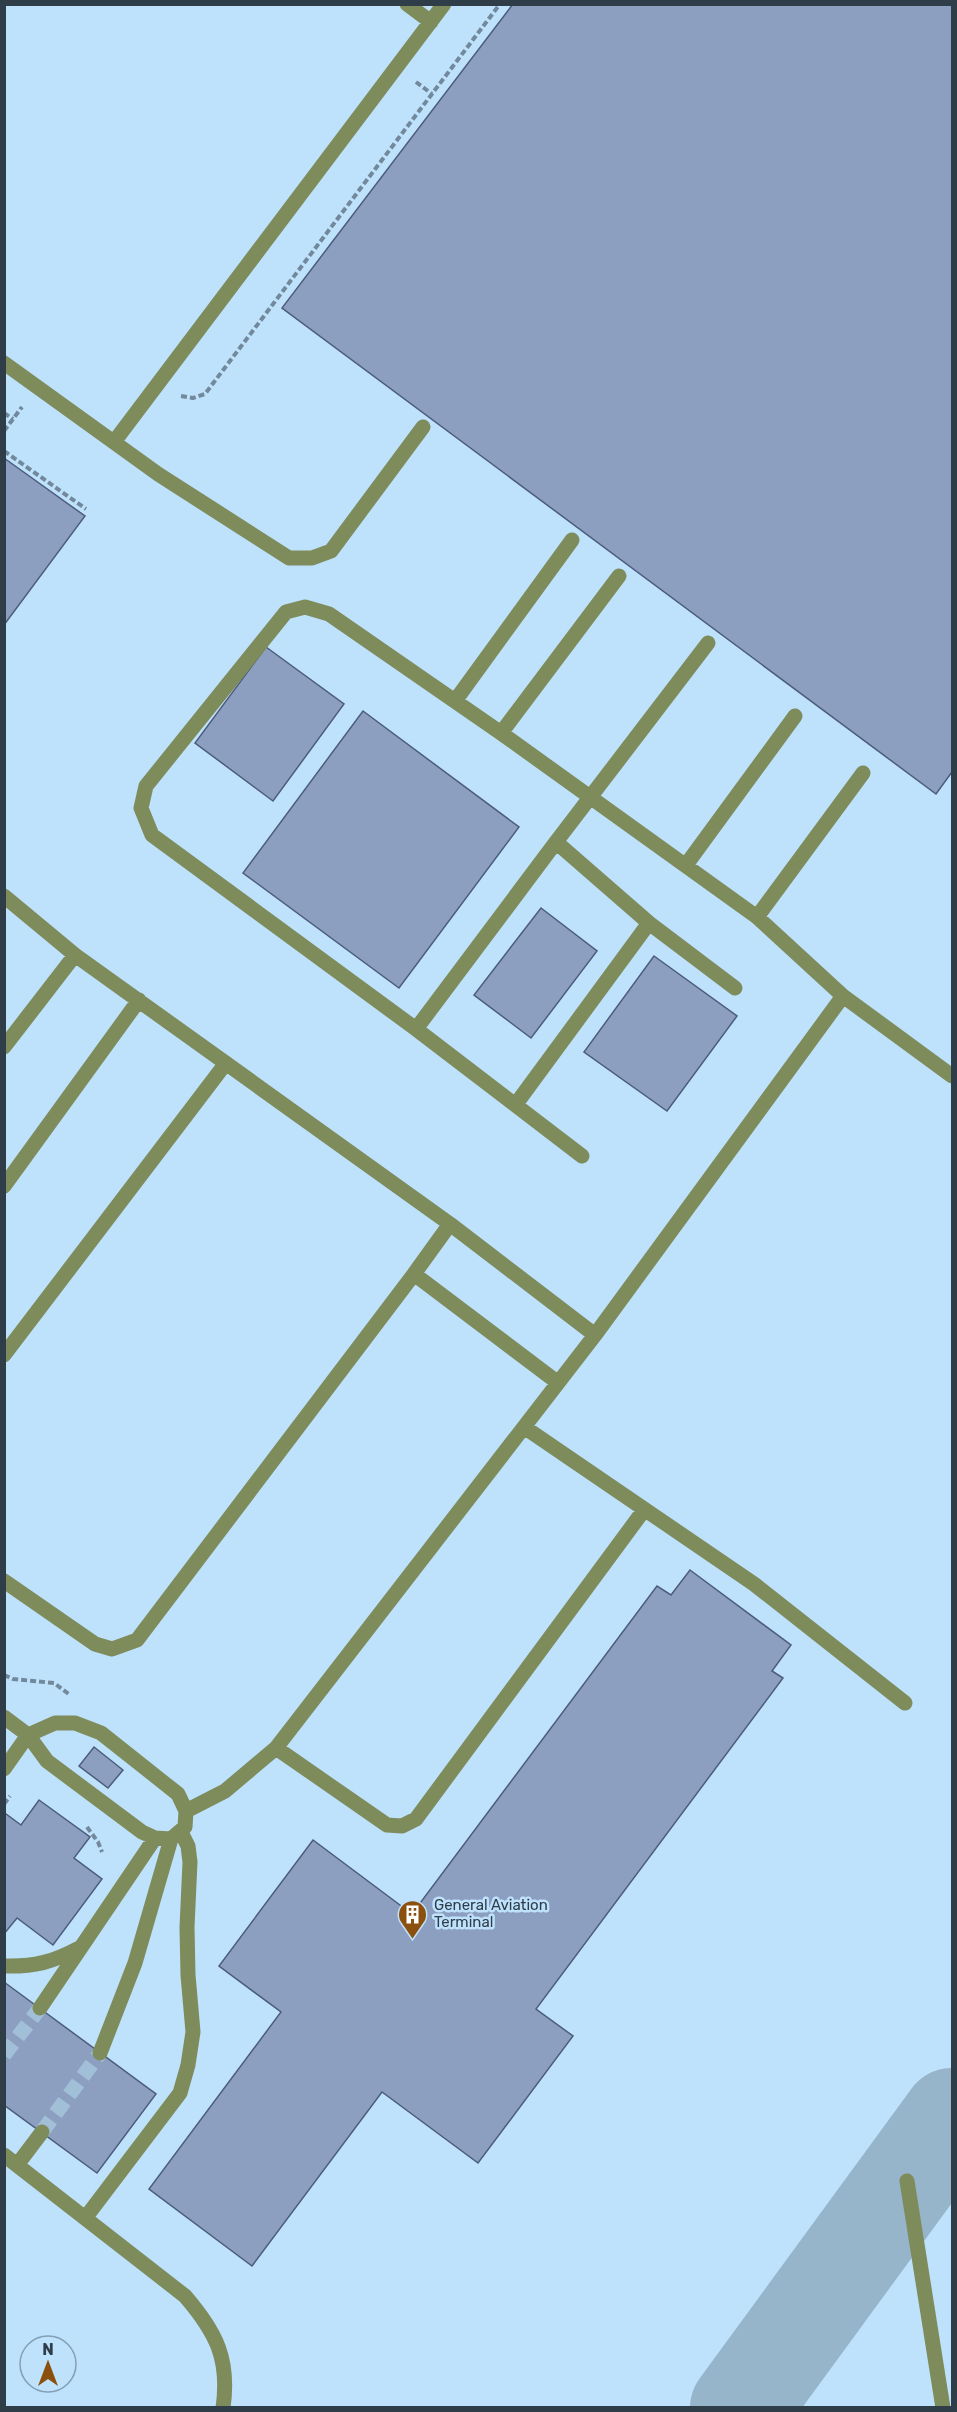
<svg xmlns="http://www.w3.org/2000/svg" width="957" height="2412" viewBox="0 0 957 2412" font-family="Rubik,sans-serif">
<style>
.lines{fill:none;stroke-linecap:round;stroke-linejoin:round}
.taxiway{stroke:#96b4ca;stroke-width:100}
.building{fill:#8c9fc0;stroke:#4c5d7b;stroke-width:1.5}
.minor-tunnel{stroke:#a1c0d8;stroke-width:15;stroke-dasharray:15 8;stroke-linecap:butt}
.path{stroke:#72899c;stroke-width:4;stroke-dasharray:6 3;stroke-linecap:butt}
.minor{stroke:#7e8c5c;stroke-width:15}
.labels{text-anchor:middle;stroke-width:5;stroke-linejoin:round;paint-order:stroke}
.poi-label{font-size:15px;fill:#2f3d48;stroke:#bee1fc;text-anchor:start}
</style>
<rect width="100%" height="100%" fill="#bee1fc"/>
<g class="lines">
<path class="taxiway" d="M740,2408L952,2118"/>
</g>
<path class="building" d="M513,4H952V772L936,794L282,308Z
M4,458L85,516L4,625Z
M266,647L344,704L273,801L195,743Z
M363,711L519,827L399,988L243,873Z
M541,908L597,951L531,1038L474,995Z
M654,956L737,1016L667,1111L584,1052Z
M690,1570L791,1645L772,1671L783,1678L536,2009L573,2036L478,2163L382,2092L252,2266L149,2189L281,2012L219,1966L313,1840L412,1914L657,1586L671,1595Z
M94,1747L123,1770L108,1788L79,1766Z
M39,1800L90,1837L74,1858L102,1879L53,1945L17,1918L4,1934V1816L6,1814L21,1825Z
M4,1982L156,2094L97,2173L4,2105Z"/>
<g class="lines">
<path class="minor-tunnel" d="M4,2055L40,2008
M42,2132L100,2053"/>
<path class="path" d="M416,82L432,94
M181,396L193,398L205,394L500,4
M4,413L13,419
M4,431L22,407
M4,451L86,509
M4,1675L13,1679L54,1683L70,1695
M4,1804L10,1796
M87,1827L98,1842L102,1852"/>
<path class="minor" d="M407,4L431,22
M4,363L158,474L289,558H312L331,551L423,427
M114,442L444,4
M455,701L572,540
M501,733L619,576
M556,842L416,1029L152,835L141,808L146,786L286,612L305,607L329,614L501,733L757,917L843,996L952,1076
M686,865L795,716
M4,896L75,955L450,1224L595,1335
M757,917L863,773
M649,923L735,988
M416,1029L582,1156
M4,1047L75,955
M516,1104L649,923L556,842L708,643
M4,1186L139,1000
M414,1274L557,1382
M4,1355L226,1063
M524,1427L595,1335L843,996
M4,1581L95,1644L112,1649L137,1640L414,1274L450,1224
M4,1717L28,1735L47,1761L142,1832L155,1838L171,1839L185,1827L186,1811L178,1794L101,1733L75,1723H55L28,1735L4,1769
M276,1748L387,1825L402,1826L416,1819L644,1510
M186,1811L225,1791L276,1748L524,1427L754,1584L905,1703
M4,1966C34,1967 53,1962 79,1948
M40,2008L155,1838
M100,2053L135,1963L171,1839
M4,2155L185,2296C216,2332 230,2359 223,2408
M17,2165L42,2132
M907,2181L943,2408
M86,2217L180,2093L188,2065L193,2032L188,1975L187,1927L190,1862L188,1846L181,1832"/>
</g>
<defs>
<symbol id="building-pin" viewBox="-11 -11 22 30"><path d="M0 17L-7.5 6A9.5 9.5 0 1 1 7.5 6Z" fill="#8c500e" stroke="#bee1fc"/><path d="M-4-6H4V6H1V3H-1V6H-4ZM-2.5-4.3h1.7v1.8h-1.7ZM.8-4.3h1.7v1.8H.8ZM-2.5-1h1.7V.8h-1.7ZM.8-1h1.7V.8H.8Z" fill="#fff"/></symbol>
</defs>
<g fill-rule="evenodd">
<use href="#building-pin" x="396" y="1898" width="33" height="45"/>
</g>
<g class="labels">
<g class="poi-label">
<text x="434" y="1910">General Aviation<tspan x="434" dy="17">Terminal</tspan></text>
</g>
</g>
<rect width="957" height="2412" fill="none" stroke="#2f3d48" stroke-width="12"/>
<g transform="translate(48 2364)"><circle r="28" fill="#bee1fc" stroke="#859fb4" stroke-width="1.5"/>
<path d="M0-4.5L10 22L0 15L-10 22Z" fill="#8c500e"/>
<text y="-9" font-size="16" font-weight="bold" text-anchor="middle" fill="#2f3d48">N</text>
</g>
</svg>
